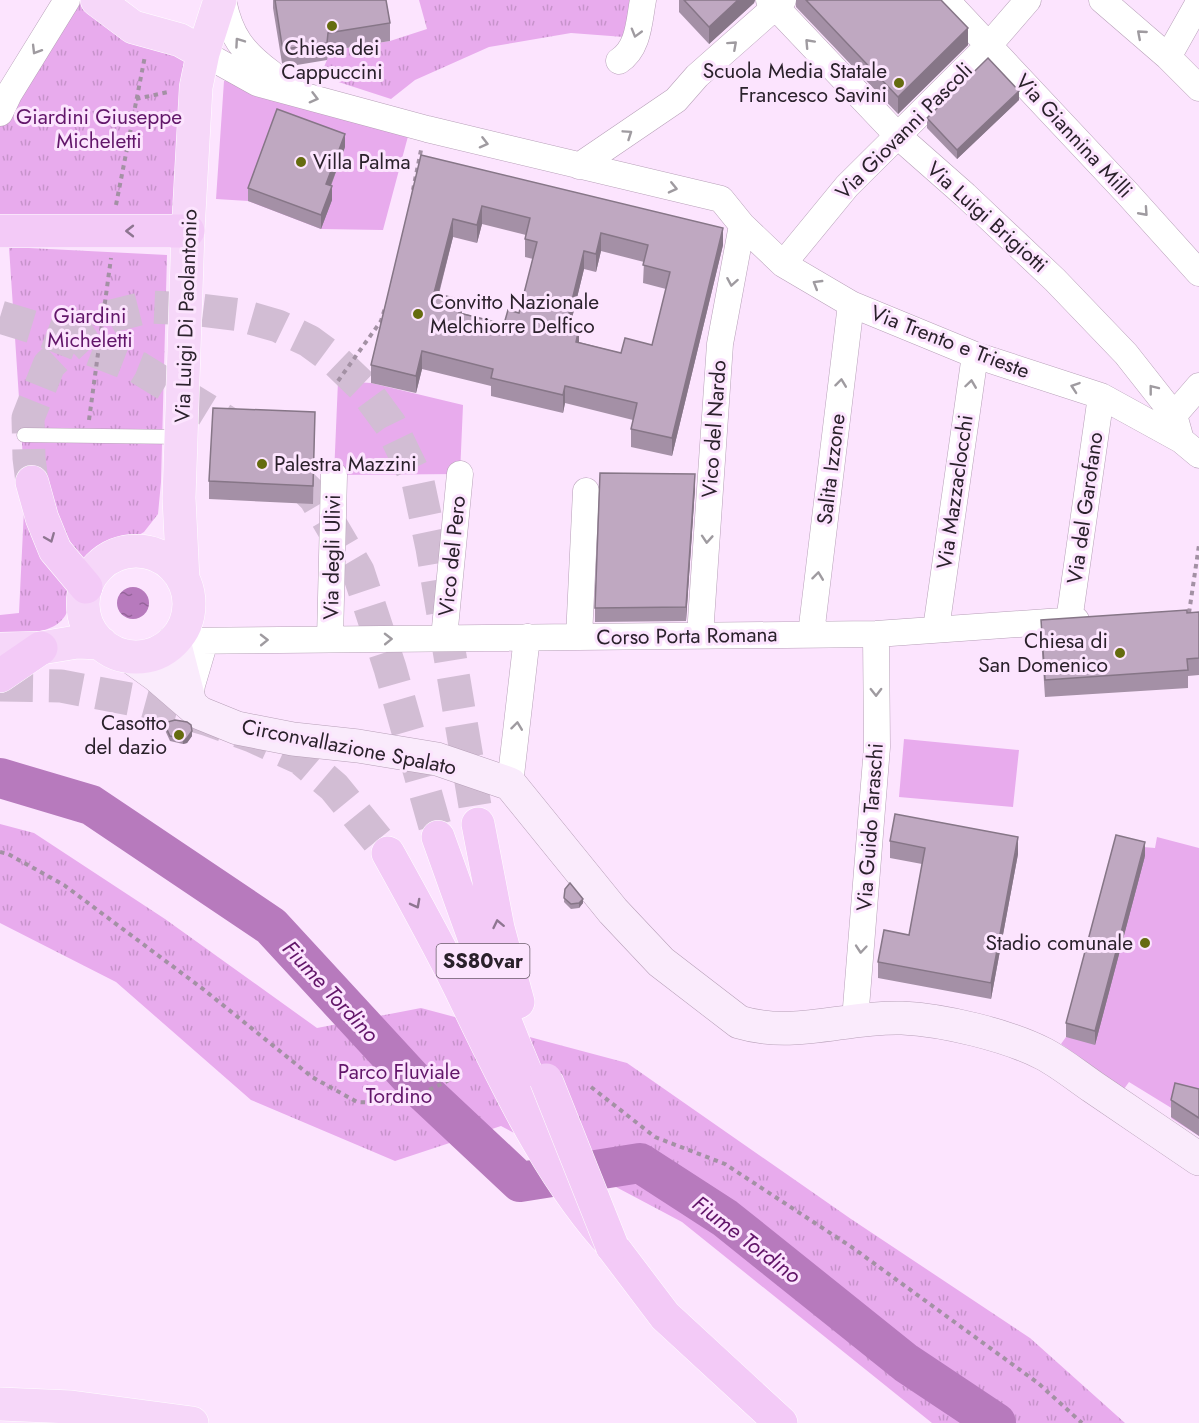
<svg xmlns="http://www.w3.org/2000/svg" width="1199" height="1423" viewBox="0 0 1199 1423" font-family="Jost,sans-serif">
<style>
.grass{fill:url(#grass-tufts)}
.garden{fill:#e8abed}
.water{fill:url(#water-ripples)}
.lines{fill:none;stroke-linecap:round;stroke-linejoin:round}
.river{stroke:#b77abd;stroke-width:40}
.trunk-tunnel{stroke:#d2bdd4;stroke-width:33;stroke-dasharray:33 16;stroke-linecap:butt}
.service-casing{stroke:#b7a0b8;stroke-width:15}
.minor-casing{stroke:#b7a0b8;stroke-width:27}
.secondary-casing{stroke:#b7a0b8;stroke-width:34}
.primary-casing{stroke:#fff;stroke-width:34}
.trunk-casing{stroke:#fff;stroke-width:34}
.path{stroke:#a391a4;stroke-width:4;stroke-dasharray:4.5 4.5;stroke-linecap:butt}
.service{stroke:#fff;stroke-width:14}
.minor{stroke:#fff;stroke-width:26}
.secondary{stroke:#faebfc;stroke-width:33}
.primary{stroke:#f6d7f9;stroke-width:33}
.trunk{stroke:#f3caf7;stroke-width:33}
.trunk-bridge-casing{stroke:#fff;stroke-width:34;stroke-linecap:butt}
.trunk-bridge{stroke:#f3caf7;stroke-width:33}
.wall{fill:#a490a6;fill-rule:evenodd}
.shaded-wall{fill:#867687}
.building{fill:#bfa8c1;stroke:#867687;stroke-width:1.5;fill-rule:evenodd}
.oneway{stroke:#9f9ba0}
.oneway2{stroke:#8e7691}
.poi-dot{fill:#656c0f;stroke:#fce4fe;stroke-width:2}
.labels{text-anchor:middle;stroke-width:6;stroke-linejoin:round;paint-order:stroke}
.shield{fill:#fce4fe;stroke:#695c6a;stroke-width:1.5}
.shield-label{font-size:20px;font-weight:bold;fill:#2a212b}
.poi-label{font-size:21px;fill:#2a212b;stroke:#fce4fe;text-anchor:end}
.park-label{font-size:21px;fill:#62166a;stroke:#fce4fe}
.street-label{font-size:21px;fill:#2a212b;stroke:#fce4fe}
.water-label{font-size:22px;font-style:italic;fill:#621569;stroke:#fce4fe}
</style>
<defs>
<pattern id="grass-tufts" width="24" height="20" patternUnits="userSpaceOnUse" patternTransform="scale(1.5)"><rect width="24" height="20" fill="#e8abed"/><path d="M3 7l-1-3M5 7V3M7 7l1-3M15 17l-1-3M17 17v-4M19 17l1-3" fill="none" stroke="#c793cb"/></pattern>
<pattern id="water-ripples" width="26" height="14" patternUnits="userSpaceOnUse" patternTransform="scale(1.5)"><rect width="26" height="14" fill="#b77abd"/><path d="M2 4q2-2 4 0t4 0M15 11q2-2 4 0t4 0" fill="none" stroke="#95649a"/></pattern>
</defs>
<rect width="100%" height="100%" fill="#fce4fe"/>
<path class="grass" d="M67,0H97L192,46L188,231L0,215V114Z
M419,0H635L624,37L571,33L489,47L415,80L391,99L320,76L327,60L328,51L390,41L427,29Z
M9,247L167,255L161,482L158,514L144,532L127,542L110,545L96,553L89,561C68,554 55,503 48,483L71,599C65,637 30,632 0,633V615L19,613L25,489Z
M0,824L34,833L165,919L317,1028L421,1008L627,1063L851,1219L1030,1338L1125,1423H932L682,1222L501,1126L395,1161L251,1100L116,982L0,923Z"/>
<path class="garden" d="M224,81L257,83L411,125L383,230L321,229L248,201L216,199Z
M338,381L371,383L463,405L460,474L334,475Z
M904,739L1019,750L1013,807L899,797Z
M1157,837L1199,848V1136L1171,1118L1173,1109L1129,1082L1124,1089L1061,1044L1066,1037L1120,845L1155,848Z"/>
<path class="water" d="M117 603a16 16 0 1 1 32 0a16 16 0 1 1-32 0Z"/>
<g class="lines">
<path class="river" d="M0,778L91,805L271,926L424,1092L520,1182L640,1163L725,1218L906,1363L996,1423"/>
<path class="trunk-tunnel" d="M0,317L36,328L139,368L256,440L315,498L358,571L390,668L438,837
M32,482L29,458L28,418L49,365L83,333L112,316L147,307L192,309L240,315L278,326L309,341L336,361L362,386L390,424L418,482L432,548L478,824
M0,685L61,686L140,701L206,719L252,736L300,758L334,787L388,853"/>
<defs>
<path id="service" d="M24,435L182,437"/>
<path id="minor" d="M223,0C230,36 243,52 271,73
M769,0L898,136L965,195L1055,280L1126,354L1174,415L1181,440
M946,0L1127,193L1199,273
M1102,0L1168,57L1199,88
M203,53L257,83L427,129L721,199L742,225L783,264L851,304L975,355L1101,396L1181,440L1199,455
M1168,57L1199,2
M619,61C639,48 639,21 643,0
M0,113L9,94L67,0
M579,166L676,100L697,76L783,0
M783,264L847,186L989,45L1028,0
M1174,415L1199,386
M1069,621L1101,396
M936,629L975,355
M811,634L851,304
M700,635L720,344L742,225
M579,637L586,491
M444,638L460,474
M330,639L334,475
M174,641L876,634L1076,620
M190,701L192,685L205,641
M510,784L527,637
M855,1020L877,747L876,634"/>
<path id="secondary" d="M174,641L190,703
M131,657L156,675L200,713L237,728L293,739L358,746L437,759L510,784L613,911L661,962L739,1022C795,1039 846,1016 902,1018C944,1020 1007,1035 1044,1054C1061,1063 1077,1076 1093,1087C1128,1111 1164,1135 1199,1159"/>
<path id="primary" d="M97,0L133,27L180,40L203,53
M83 604a53 53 0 1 1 106 0a53 53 0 1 1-106 0Z
M183,580L179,498L188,231L196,87L203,53L220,0
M0,649L41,648L77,642L101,643
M0,1404L71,1407L192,1423"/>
<path id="trunk" d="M0,231H188
M32,482L42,518L55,550L86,587
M0,676L41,648
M478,824L498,928L518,1002
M438,837C473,934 506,1033 550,1127
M388,853C413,898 438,943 461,990C502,1075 543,1165 605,1237
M598,1221L612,1246L665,1316L781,1423"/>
</defs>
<use href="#service" class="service-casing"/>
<use href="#minor" class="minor-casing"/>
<use href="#secondary" class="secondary-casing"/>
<use href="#primary" class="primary-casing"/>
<use href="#trunk" class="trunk-casing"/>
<path class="path" d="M136,99L168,92
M413,190L421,150
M116,205L145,56
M338,381L381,321L385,308
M89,420L111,258
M1189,613L1199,545
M0,852L8,854L64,885L203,989L312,1077L357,1102L401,1104L453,1078
M591,1087L655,1137L725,1164L853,1248L1038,1383L1082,1423"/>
<use href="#service" class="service"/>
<use href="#minor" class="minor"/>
<use href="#secondary" class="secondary"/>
<use href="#primary" class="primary"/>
<use href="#trunk" class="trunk"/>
<defs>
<path id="trunk-bridge" d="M546,1080L612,1246"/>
</defs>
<use href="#trunk-bridge" class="trunk-bridge-casing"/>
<use href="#trunk-bridge" class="trunk-bridge"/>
</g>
<path class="wall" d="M273,0H386L390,23V41L328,51L327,60L285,67L282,63L273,8Z
M679,0H755L754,3L709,44L679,12Z
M796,0H941L968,45L898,114L796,7Z
M1019,100L957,159L927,128V118Z
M345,147L331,186L332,200L321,229L248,201V188Z
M421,155L723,245L672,456L631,447V429L633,420L565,403L563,413L491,396V386L422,369L416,393L371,383V365ZM482,224L526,235L525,239V257L533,259L519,313L504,324L462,313L439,294L453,237L477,243ZM601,251L644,262L643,283L666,289L652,345L621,353L579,342L570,326L584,269L596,272Z
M315,412L313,504L209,499V481Z
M695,488L686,621L595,622V608Z
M1199,612V675L1188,676V688L1045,697L1041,638V620Z
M164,723L192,736L187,743L183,744L170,741L164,728Z
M890,841L1018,854L991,999L878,978V962L909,935L922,864L890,858Z
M1145,856L1095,1045L1066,1037V1023Z
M565,889L583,903L579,908L571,909L564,902Z
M1199,1089V1136L1171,1117V1100Z"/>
<path class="shaded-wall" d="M738,0H755L754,3L709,44V27Z
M968,28V45L898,114V97Z
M328,33V51L327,60V43Z
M1019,91V100L957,159V150Z
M345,134V147L326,198V184Z
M332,186V200L321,229V215Z
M482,206V224L477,243V225Z
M453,219V237L434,311V293Z
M723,228V245L672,456V438Z
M601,233V251L596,272V254Z
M584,251V269L566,343V325Z
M462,300V318L459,313Z
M579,328V346L576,342Z
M422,351V369L416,393V376Z
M565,386V403L563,413V395Z
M695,474V488L686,621V607Z
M192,731V736L187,743L183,744V739Z
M1018,837V854L991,999V983Z
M1145,842V856L1095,1045V1031Z
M583,899V903L579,908V903Z"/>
<path class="building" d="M275,0H386L390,23L328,33L327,43L285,49L282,45Z
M684,0H738L709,27Z
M806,0H941L968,28L898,97Z
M988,58L1019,91L957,150L927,118Z
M277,109L345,134L326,184L332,186L321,215L248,188Z
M421,155L723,228L672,438L631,429L637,403L565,386L563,395L491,378L493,369L422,351L416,376L371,365ZM482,206L530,218L525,239L537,242L519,313L508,310L504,324L459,313L462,300L434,293L453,219L477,225ZM601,233L648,245L643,265L670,272L652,345L625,338L621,353L576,342L579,328L566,325L584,251L596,254Z
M213,408L315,412L313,486L209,481Z
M600,473L695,474L686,607L595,608Z
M1187,610V613L1199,612V658L1187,659L1188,670L1045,680L1041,620Z
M175,720L187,722L191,725L192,731L187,738L183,739L170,736L164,723Z
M895,814L1018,837L991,983L878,962L884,930L909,935L925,848L890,841Z
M1116,835L1145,842L1095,1031L1066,1023Z
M570,883L583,899L579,903L571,904L564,898L565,889Z
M1175,1083L1199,1089V1118L1171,1100Z"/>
<defs><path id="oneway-chevron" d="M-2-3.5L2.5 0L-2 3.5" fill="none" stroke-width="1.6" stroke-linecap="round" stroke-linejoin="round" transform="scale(1.5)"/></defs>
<g class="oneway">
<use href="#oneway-chevron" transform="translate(636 33) rotate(106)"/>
<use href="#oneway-chevron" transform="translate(1141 34) rotate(-139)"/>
<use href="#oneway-chevron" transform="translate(239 42) rotate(-125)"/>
<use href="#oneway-chevron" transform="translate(809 43) rotate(-133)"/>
<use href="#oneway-chevron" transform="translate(733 45) rotate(-42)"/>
<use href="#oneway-chevron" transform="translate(36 50) rotate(121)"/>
<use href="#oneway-chevron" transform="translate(314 98) rotate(15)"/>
<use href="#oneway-chevron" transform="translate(628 134) rotate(-34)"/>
<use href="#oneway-chevron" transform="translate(484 143) rotate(14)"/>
<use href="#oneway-chevron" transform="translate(673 188) rotate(13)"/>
<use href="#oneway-chevron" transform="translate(1144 212) rotate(48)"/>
<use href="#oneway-chevron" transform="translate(732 282) rotate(100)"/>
<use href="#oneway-chevron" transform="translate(817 284) rotate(-149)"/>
<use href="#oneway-chevron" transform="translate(841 383) rotate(-83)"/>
<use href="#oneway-chevron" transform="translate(971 384) rotate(-82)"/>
<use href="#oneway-chevron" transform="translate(1075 387) rotate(-161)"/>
<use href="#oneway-chevron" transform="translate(1153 389) rotate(-128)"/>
<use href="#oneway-chevron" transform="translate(707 539) rotate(94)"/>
<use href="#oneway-chevron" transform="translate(818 576) rotate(-83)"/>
<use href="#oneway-chevron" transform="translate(388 639) rotate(-1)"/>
<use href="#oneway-chevron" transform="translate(264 640) rotate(-1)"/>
<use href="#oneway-chevron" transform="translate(876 692) rotate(89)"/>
<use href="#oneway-chevron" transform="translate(517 726) rotate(-83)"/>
<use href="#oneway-chevron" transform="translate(861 949) rotate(95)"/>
</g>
<g class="oneway2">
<use href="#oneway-chevron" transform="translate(130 231) rotate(180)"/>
<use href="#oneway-chevron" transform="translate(50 538) rotate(68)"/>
<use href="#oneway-chevron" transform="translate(416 904) rotate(62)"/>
<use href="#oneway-chevron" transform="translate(498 924) rotate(-102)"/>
</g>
<g class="poi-dot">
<circle cx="332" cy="26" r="6"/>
<circle cx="899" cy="83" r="6"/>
<circle cx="301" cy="162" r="6"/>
<circle cx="418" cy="314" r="6"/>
<circle cx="262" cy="464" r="6"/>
<circle cx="1120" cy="653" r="6"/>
<circle cx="179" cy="735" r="6"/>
<circle cx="1145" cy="943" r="6"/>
</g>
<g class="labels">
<rect class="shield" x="436.5" y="944" width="93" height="34" rx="4.5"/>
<g class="shield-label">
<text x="483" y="968">SS80var</text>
</g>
<g class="poi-label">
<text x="332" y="55" text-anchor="middle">Chiesa dei<tspan x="332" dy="24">Cappuccini</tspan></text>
<text x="887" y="78">Scuola Media Statale<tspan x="887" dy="24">Francesco Savini</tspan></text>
<text x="313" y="169" text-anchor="start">Villa Palma</text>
<text x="430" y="309" text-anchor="start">Convitto Nazionale<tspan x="430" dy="24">Melchiorre Delfico</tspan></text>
<text x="274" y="471" text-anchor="start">Palestra Mazzini</text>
<text x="1108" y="648">Chiesa di<tspan x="1108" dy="24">San Domenico</tspan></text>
<text x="167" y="730">Casotto<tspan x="167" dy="24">del dazio</tspan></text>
<text x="1133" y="950">Stadio comunale</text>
</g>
<g class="park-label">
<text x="99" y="124">Giardini Giuseppe<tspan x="99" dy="24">Micheletti</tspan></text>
<text x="90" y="323">Giardini<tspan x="90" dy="24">Micheletti</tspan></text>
<text x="399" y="1079">Parco Fluviale<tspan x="399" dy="24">Tordino</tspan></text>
</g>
<g class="street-label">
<text transform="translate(904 131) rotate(-45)" y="7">Via Giovanni Pascoli</text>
<text transform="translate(1074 136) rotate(47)" y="7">Via Giannina Milli</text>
<text transform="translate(987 217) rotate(42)" y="7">Via Luigi Brigiotti</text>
<text transform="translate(186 316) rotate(-88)" y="7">Via Luigi Di Paolantonio</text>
<text transform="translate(950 342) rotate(21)" y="7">Via Trento e Trieste</text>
<text transform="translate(714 429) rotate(-86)" y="7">Vico del Nardo</text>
<text transform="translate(831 469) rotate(-83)" y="7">Salita Izzone</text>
<text transform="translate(955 492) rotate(-82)" y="7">Via Mazzaclocchi</text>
<text transform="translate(1085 508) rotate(-82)" y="7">Via del Garofano</text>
<text transform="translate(452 556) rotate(-84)" y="7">Vico del Pero</text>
<text transform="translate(332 557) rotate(-89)" y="7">Via degli Ulivi</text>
<text transform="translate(687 636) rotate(-1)" y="7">Corso Porta Romana</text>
<text transform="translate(349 747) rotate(11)" y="7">Circonvallazione Spalato</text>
<text transform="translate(870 827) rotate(-86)" y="7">Via Guido Taraschi</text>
</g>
<g class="water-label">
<text transform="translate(331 991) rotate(47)" y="8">Fiume Tordino</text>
<text transform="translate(747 1239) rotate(37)" y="8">Fiume Tordino</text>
</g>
</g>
</svg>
